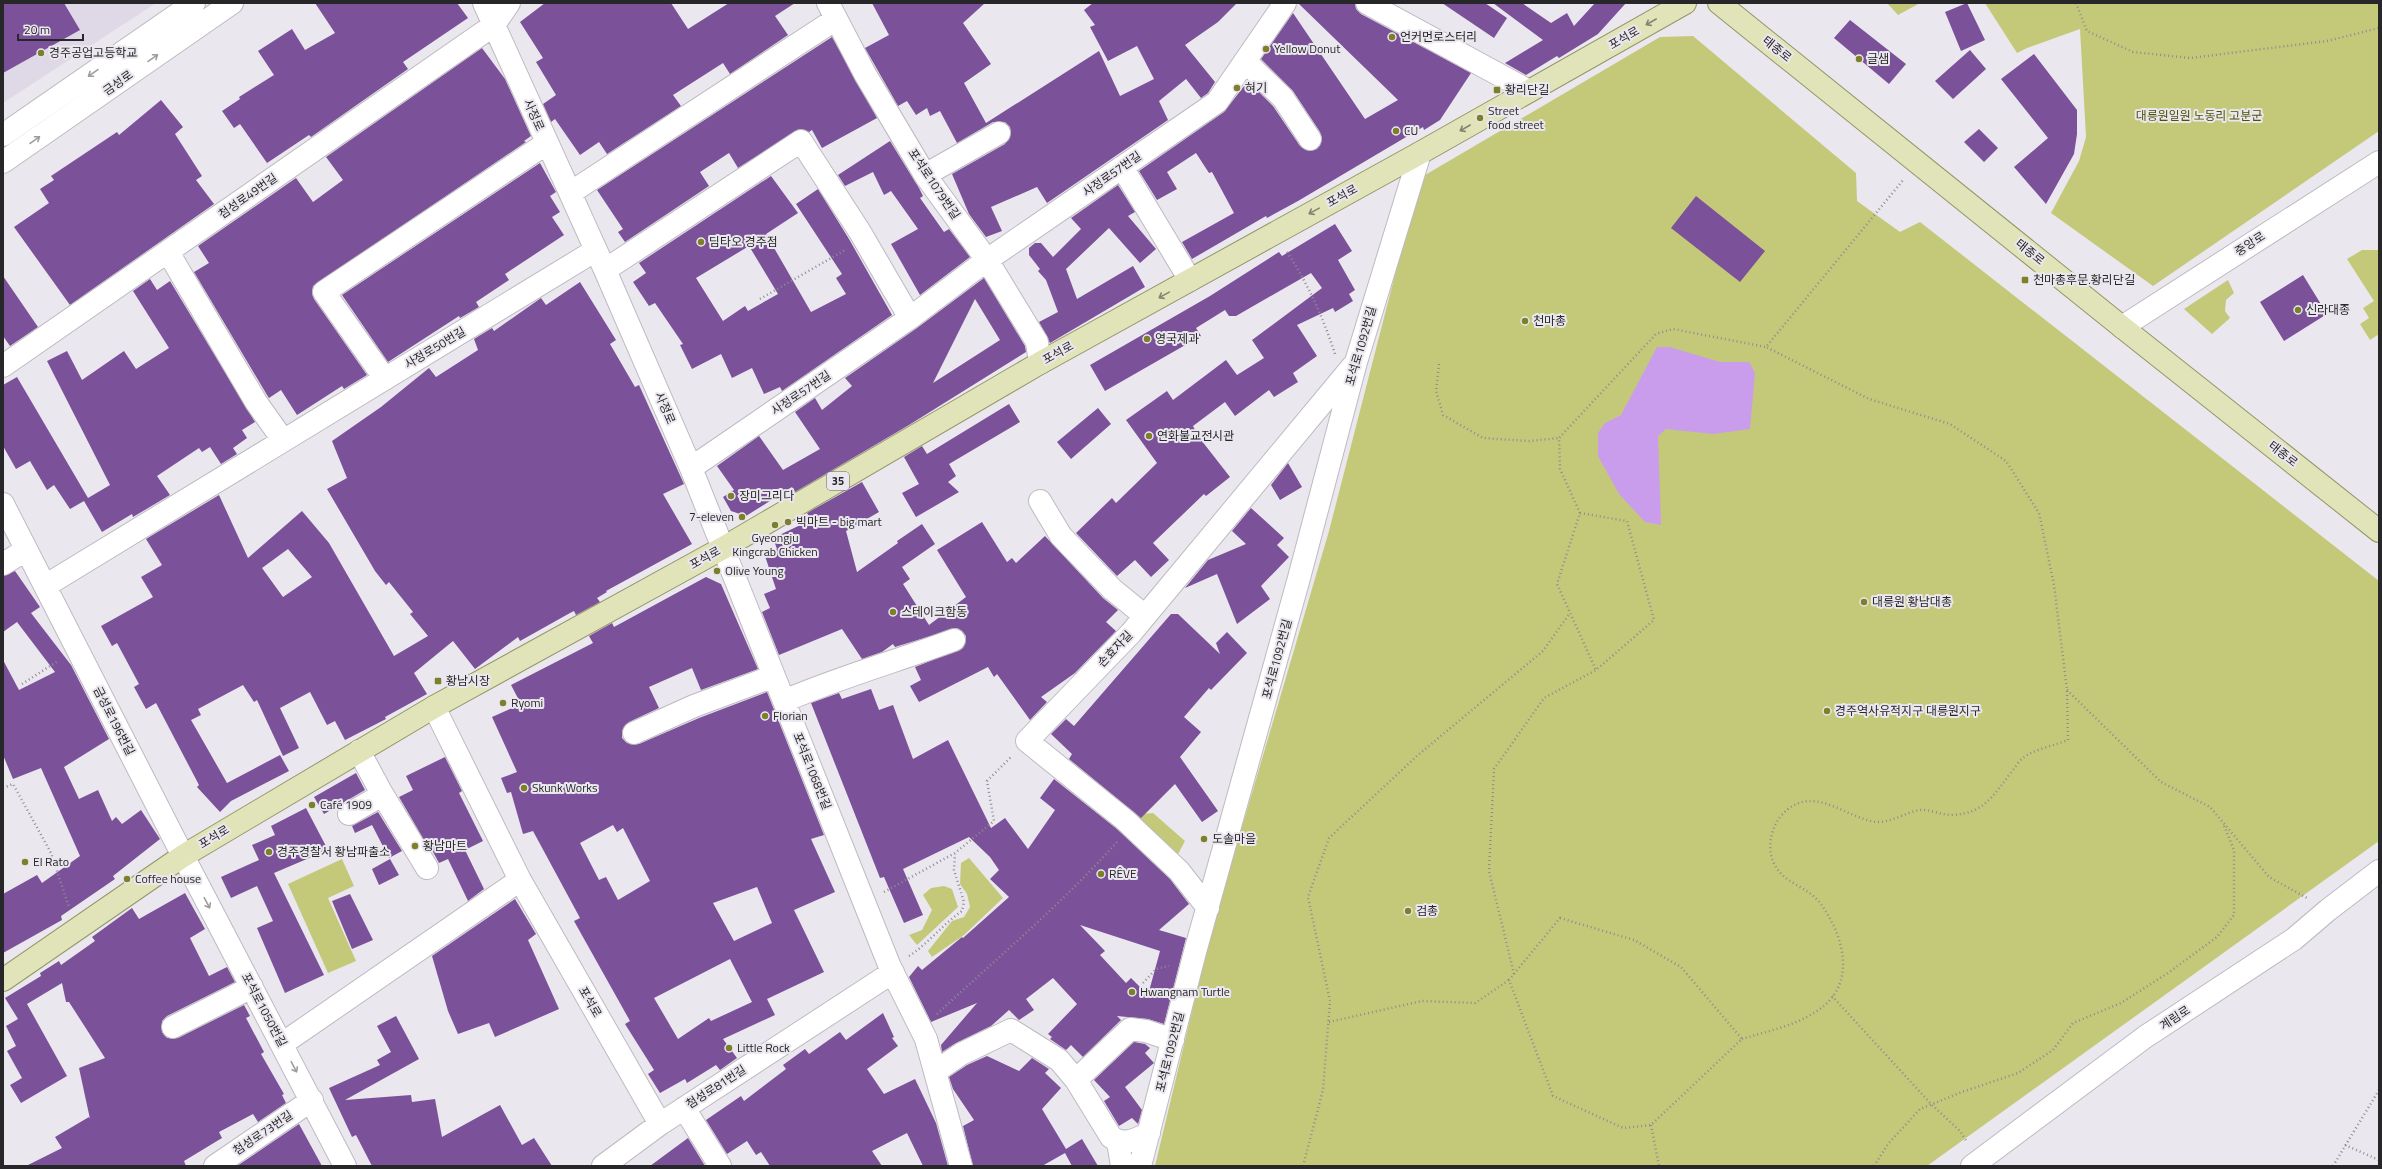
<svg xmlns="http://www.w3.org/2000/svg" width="2382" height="1169" viewBox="0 0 2382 1169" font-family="'Titillium Web','Noto Sans KR',sans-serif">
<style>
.built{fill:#dfd8e6}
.green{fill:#c4c97a}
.water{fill:#c99dec}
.building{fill:#7b519a;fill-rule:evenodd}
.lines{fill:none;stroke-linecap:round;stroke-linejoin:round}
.minor-casing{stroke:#bebac1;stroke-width:24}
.major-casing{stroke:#939668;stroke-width:24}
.path{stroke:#8e8c91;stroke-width:2.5;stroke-dasharray:1 3;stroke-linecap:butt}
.minor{stroke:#fff;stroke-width:22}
.major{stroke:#e1e4b9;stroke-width:22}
.oneway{stroke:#848570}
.oneway2{stroke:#9e9d9e}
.poi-dot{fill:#7d802a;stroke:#eae7ee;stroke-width:1.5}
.labels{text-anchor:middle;stroke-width:4;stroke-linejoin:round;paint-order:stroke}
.shield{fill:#eae7ee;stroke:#626063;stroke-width:1}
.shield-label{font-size:11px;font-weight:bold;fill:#272628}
.poi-label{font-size:12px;fill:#272628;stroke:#eae7ee;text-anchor:start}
.street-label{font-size:12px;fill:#272628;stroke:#eae7ee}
.park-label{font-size:12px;fill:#4e5004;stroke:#eae7ee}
</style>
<rect width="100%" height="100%" fill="#eae7ee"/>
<path class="built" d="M3,3H156L3,103Z"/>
<path class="green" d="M1887,3H1920L1898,15Z
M1985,3H2379V131L2153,286L2051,213L2079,161L2086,137L2080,29L2027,48L2017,53Z
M1693,36L1856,173L1857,201L1900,232L1920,222L2379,581V841L1927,1166H1155L1210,936L1329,531L1420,178L1660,37Z
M2362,250H2379V334L2370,340L2360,324L2369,318L2363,308L2374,301L2347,259Z
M2228,280L2234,293L2226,300L2225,311L2230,318L2212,334L2184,309Z
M1153,813L1185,841L1177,856L1136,820L1142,814Z
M969,858L1003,898L964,935L932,957L928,951L952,921L964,917L970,907L967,894L960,884L961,863Z
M342,859L354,886L328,898L356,961L328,973L288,884Z
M944,886L952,889L958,907L917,945L909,935L922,930L932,910L923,895L931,888Z"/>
<path class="water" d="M1657,347H1670L1720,362H1749L1755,373L1750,429L1713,434L1666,429L1658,436L1661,525L1645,522L1619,494L1598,456V433L1605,423L1621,415Z"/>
<path class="building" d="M3,3H64L80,30L3,73Z
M315,3H457L468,18L403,62L408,69L311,137L309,135L267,163L240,124L234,128L222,111L240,99L239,97L274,75L258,51L292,29L305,50L335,33Z
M545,3H671L688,29L729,3H795L775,16L788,35L730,74L723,63L673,95L681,106L607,154L599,142L580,155L555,119L551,122L543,104L556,95L536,62L543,58L520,22Z
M872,3H985L963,23L991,64L964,83L986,123L1099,51L1120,96L1154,79L1137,46L1108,61L1090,27L1095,25L1084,10L1093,3H1237L1218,22L1185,45L1215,82L1208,93L1201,98L1186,79L1159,101L1168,120L1047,203L1037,187L991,207L1002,231L986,237L969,214L952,174L1005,144L1011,133L1010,127L1005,122H993L957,143L940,111L930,116L927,108L916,115L907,101L898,106L865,48L889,35Z
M1298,3H1355L1356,9L1361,14L1471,73L1440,120L1424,130L1423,127L1298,201L1267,218L1266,216L1192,259L1182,242L1234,213L1212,172L1209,173L1196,153L1167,172L1177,189L1157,200L1139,171L1224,112L1248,81L1273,106L1300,146L1310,151L1317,149L1322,139L1320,132L1293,91L1261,59L1293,13L1365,119L1398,100Z
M1442,3H1485L1507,18L1494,38Z
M1493,3H1522L1551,23L1567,13L1574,26L1595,3H1626L1598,34L1559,58L1557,56L1526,75L1505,63L1543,40Z
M1967,3L1985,40L1961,51L1945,12Z
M1850,20L1906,64L1889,84L1834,38Z
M832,37L877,118L822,148L812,130L809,132L800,129L738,168L729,153L700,172L709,186L625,242L618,232L623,229L597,190Z
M482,48L505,79L531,136L524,141L526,142L313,286L312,293L314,299L367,375L344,389L342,386L297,415L281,390L269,398L267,395L194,272L209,263L198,246L296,178L313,202L343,180L326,157Z
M1970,50L1986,69L1953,99L1935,81Z
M2034,54L2077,110V134L2074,154L2046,204L2014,167L2048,138L2001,79Z
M161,100L183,127L175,134L202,176L196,180L214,204L70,305L14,227L49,203L40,189L54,180L51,176L117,132L119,135Z
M1979,129L1998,148L1984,162L1964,142Z
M890,141L919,188L923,196L920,198L944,232L949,229L970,257L920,295L891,244L918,229L891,191L884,195L873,172L845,186L838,175Z
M540,163L556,192L550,196L560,212L552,217L564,235L505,274L509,280L476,302L479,307L460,318L459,316L388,362L342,295Z
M771,176L798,213L766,234L811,312L846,294L836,278L842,274L796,204L818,189L849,239L892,315L782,391L780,387L764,394L752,368L732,378L721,354L692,369L680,345L683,344L655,303L649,306L633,282L646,273L639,263ZM749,246L778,294L748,311L745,306L723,321L696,278Z
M1118,185L1135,212L1128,216L1156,249L1140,263L1109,228L1066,269L1077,299L1133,266L1145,287L1050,343L1039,322L1058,312L1046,280L1038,271L1040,269L1029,255V248L1035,243H1041L1053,257L1081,229L1071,218Z
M1696,196L1765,251L1740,282L1671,228Z
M1335,224L1352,251L1338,260L1355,290L1349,294L1353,301L1335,312L1333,308L1297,325L1317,356L1293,373L1298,382L1274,397L1269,390L1235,416L1225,402L1193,426L1198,436L1230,477L1206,496L1204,494L1153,543L1169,560L1151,577L1135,560L1117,576L1076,533L1112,498L1116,503L1157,463L1126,420L1167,391L1173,400L1226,360L1237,375L1264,358L1252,340L1322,288L1311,273L1236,316H1229L1225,310L1196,328L1201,336L1105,391L1090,365L1210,296L1279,252L1282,256Z
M2303,275L2327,314L2284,341L2260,302Z
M3,276L38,327L10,346L3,336Z
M984,278L1025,346L1026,352L909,425L795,492L792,487L746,516L731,511L723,497L734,490L717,466L759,436L783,470L820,449L795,412L815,398L822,410L852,386L845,378L917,328ZM975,299L1000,340L933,383Z
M150,279L157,290L170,281L255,422L242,430L247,438L233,448L237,454L221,464L210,447L202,452L199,448L157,476L170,495L133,517L132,514L102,532L84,501L70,509L54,485L47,490L30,461L16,469L3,446V385L17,377L88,498L110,485L47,361L67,351L82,380L124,351L136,369L169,348L133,291Z
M580,282L616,340L610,344L635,387L639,385L684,484L663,494L692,544L606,591L607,592L597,598L600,602L576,615L574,611L570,613L520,641L518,637L475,669L453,641L414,673L427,694L385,717L386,719L345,740L335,721L327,725L310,692L280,708L299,748L283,756L257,700L254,702L243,685L198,709L201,715L191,720L227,783L280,755L289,771L231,801L220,812L197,787L199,785L156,703L146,709L134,687L139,684L117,643L112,646L101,626L153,597L141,577L162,565L146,539L219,495L248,558L302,511L329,543L394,656L428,636L410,614L413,612L389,582L386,585L375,571L327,489L347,478L332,441L381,407L429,368L436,377L478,350L474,339L492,328L494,331L541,298L546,305ZM288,549L312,577L283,597L262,568Z
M1009,404L1020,422L949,464L956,476L948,482L959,492L916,517L902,493L919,484L904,457L922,446L927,454Z
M1098,408L1111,424L1071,459L1057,442Z
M1288,463L1302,487L1280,500L1271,485Z
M862,482L879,512L846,531L857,572L898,543L897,541L922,524L935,544L902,567L910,579L903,584L929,625L966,597L937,550L982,522L1007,562L1012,558L1016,563L1045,536L1103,598L1118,610L1106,622L1116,631L1075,673L1041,697L1047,702L1030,720L997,674L994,677L988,667L919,702L910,686L921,680L915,667L963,648L966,636L962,631L957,628L895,647L893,644L882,652L862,659L842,629L779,655L762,612L770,608L764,594L776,589L764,553L777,549L773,538L811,520L807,513Z
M1251,508L1284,538L1277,545L1289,557L1261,586L1270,599L1237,624L1217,574L1185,588L1208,560L1246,544L1232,531Z
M15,571L40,607L31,613L71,665L109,739L64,767L79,799L98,790L112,821L116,817L122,824L141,810L160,839L113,876L115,879L61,916L62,920L3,953V894L37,875L42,883L80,856L41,768L13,779L3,755V660L19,690L55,672L17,622L3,632V576Z
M706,577L721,584L758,669L701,690L692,668L649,687L659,708L629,722L622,731V738L627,743L639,744L699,718L767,692L824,835L811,839L835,892L794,910L824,972L767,999L775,1015L723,1039L737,1058L720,1070L716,1065L687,1083L685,1079L660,1093L648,1074L654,1070L625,1024L630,1021L574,921L580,918L533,831L523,834L511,792L507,793L501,778L517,772L492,717L521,704L511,685L593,643L589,636L612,623L614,627ZM613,825L617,832L623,828L650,881L618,900L606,877L599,880L580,843ZM757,887L772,923L734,941L713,903ZM730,959L752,1002L711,1021L709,1018L678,1039L654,998Z
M1171,614H1178L1220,654L1216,643L1227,632L1247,653L1211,690L1209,688L1184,717L1201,732L1180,757L1218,811L1202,822L1175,784L1141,818L1069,759L1072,754L1051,734L1066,719L1074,726Z
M871,689L879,710L893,705L913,759L948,740L991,828L1005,818L1028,849L1055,810L1040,798L1054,779L1117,829L1170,879L1189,904L1159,930L1186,938L1164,1024L1148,1019L1117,1016L1121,1020L1083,1057L1071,1045L1066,1050L1050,1039L1052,1037L1048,1034L1077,1004L1053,978L1026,999L1034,1010L1019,1020L1009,1010L991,1026L956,1043L942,1052L941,1045L977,1003L931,1022L909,977L918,966L922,970L962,937L963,938L1009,897L990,879L999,870L990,857L969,837L903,869L923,915L904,923L884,877L880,878L811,703L839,693L842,699ZM1080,925L1160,951L1148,995L1131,978L1126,983L1100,955L1105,951Z
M445,757L462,791L459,793L483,841L465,850L484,889L468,901L448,859L439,863L426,839L424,840L399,797L413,790L406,776Z
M356,773L365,790L324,814L314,797Z
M306,808L328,850L274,873L324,975L285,993L257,928L273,921L257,886L231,898L221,877L259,860L252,845L275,835L271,826Z
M378,812L402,851L389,858L372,825L355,833L352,826Z
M390,859L399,875L379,885L372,869Z
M185,893L205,929L190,938L209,976L227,967L235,982L167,1016L162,1021V1032L167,1038H178L244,1005L250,1016L246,1018L264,1052L261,1054L284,1094L282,1095L286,1103L258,1122L253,1114L219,1132L222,1138L184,1161L186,1166H26L62,1148L55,1137L89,1117L90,1119L79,1068L105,1058L69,1002H66L62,983L27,1004L67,1076L21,1103L10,1085L22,1078L7,1051L16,1046L6,1026L18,1019L5,998L41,976L40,973L59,961L61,965L95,941L92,937L132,908L139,919Z
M350,894L373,940L352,949L332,901Z
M515,899L536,934L528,940L559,1009L495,1037L489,1023L458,1034L448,1011L432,956Z
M883,1013L894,1037L892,1038L898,1046L867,1069L884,1094L915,1079L936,1123L948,1166H923L907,1133L872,1151L882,1166H770L761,1152L756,1155L747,1141L727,1154L706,1120L741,1096L744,1101L786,1069L783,1065L805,1049L809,1054L840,1032L846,1040Z
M396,1016L419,1059L345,1100L411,1095L412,1102L435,1099L442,1137L500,1105L522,1145L534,1138L552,1166H372L356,1135L352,1137L329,1088L380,1065L377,1060L391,1052L377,1026Z
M1134,1042L1145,1044L1150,1048L1145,1053L1154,1063L1125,1087L1142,1110L1138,1124L1132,1118L1119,1126L1104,1101L1110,1097L1094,1080Z
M987,1056L1019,1071L1032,1058L1049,1069L1045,1073L1061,1088L1042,1109L1066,1149L1082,1139L1098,1166H1072L1065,1153L1042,1166H973L963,1126L974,1120L953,1089L949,1077L967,1065Z
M299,1124L322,1166H237Z
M688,1138L705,1166H650Z"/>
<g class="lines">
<defs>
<path id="minor" d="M484,3L605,270L691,468L890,967L926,1039L961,1166
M828,3L865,74L925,175L987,260L1037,342L1040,363
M1367,3L1529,91
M1245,61L1283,98L1310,139
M3,135L194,3
M3,162L232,3
M1122,167L1190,280
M925,175L999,133
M570,193L836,19
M168,252L256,402L283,440
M605,270L801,141L860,232L910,318
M2122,327L2379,162
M3,366L494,25L509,3
M385,379L324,292L547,143
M691,468L910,318L987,260L1217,102L1285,3
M1040,501L1061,536L1112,589L1145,616
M3,504L183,856L345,1166
M3,564L26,550
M45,586L596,250
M784,701C840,677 897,661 954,640
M434,707L520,880L660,1124
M634,733L694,706L774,676
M359,751L381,792L427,868
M349,814L382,795
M1208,908L1179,871L1125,820L1027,741L1131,633L1352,367
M173,1027L252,987
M282,1044L520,880
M935,1072L961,1054L1011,1030L1059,1060L1076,1080
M684,1108L720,1166
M1149,1133C1135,1140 1124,1146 1111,1137L1076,1080L1130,1029L1146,1031L1173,1040
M1118,1142L1122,1166
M215,1166L312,1100
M603,1166L660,1124L893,972
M1140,1166L1195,952L1299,578L1356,362L1420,153
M1972,1166L2145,1037L2294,939L2328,910L2379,871"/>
<path id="major" d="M1719,3L2122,327L2379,531
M3,980L183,856L434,707L723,548L1040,363L1420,153L1685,3"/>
</defs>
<use href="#minor" class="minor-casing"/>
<use href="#major" class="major-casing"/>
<path class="path" d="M2076,3L2087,31L2133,52L2190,58L2327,41L2379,28
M1287,252C1308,284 1323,317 1335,354
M760,299L845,250
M1439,364L1436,391L1443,415L1483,438L1529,441L1559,438
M1580,513L1560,469L1559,438L1656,334L1673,329L1766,347L1904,179
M1580,513L1627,521L1654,620L1596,670L1557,584Z
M22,684L58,661
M2067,690L2161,782L2210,807L2269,877L2307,898
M3,788L13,784L51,853L69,907
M884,892L955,853L994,821L987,781L1012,756
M1560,918L1634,940L1681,967L1742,1039L1651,1125L1623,1128L1553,1096L1509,980Z
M909,956C929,943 943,924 962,911L964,902L954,870L955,854
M1514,974L1489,871L1494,769L1544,698L1596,670
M1143,983L1156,969L1169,966
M1832,996L1932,1105L1960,1131L1967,1142
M937,1014C998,957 1062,904 1117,842
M1329,1022L1422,1001L1475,1003L1509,980
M1742,1039C1767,1031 1795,1026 1817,1011C1858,985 1844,935 1820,903C1808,887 1786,884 1776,867C1766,852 1770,829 1781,816C1811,781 1845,818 1876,822C1891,823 1906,812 1920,810C1930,809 1941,815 1951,815C1985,814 1994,794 2013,770C2016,766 2019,761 2023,758C2032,750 2056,745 2068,740L2067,690L2054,585L2039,513L2006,461L1950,424L1869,399L1766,347
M1651,1125L1659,1166
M2345,1145L2379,1160
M1303,1166L1323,1090L1330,1001L1308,897L1329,838L1418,755L1543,651L1570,613
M1874,1166L1888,1144L1920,1109L1962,1092L2018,1073L2053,1050L2073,1023L2121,1003L2168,973L2217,937L2234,915V850L2223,823
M2333,1166L2379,1090"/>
<use href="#minor" class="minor"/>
<use href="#major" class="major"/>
</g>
<defs><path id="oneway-shaft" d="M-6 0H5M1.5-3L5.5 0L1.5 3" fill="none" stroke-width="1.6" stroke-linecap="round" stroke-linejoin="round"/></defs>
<g class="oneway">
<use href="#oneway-shaft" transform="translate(1651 22) rotate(150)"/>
<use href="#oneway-shaft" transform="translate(1465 128) rotate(150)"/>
<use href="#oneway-shaft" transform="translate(1314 211) rotate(151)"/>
<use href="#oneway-shaft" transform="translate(1164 295) rotate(151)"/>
</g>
<g class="oneway2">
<use href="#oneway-shaft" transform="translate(153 58) rotate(-35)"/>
<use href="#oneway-shaft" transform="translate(93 73) rotate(145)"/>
<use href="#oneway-shaft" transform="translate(35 140) rotate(-35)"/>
<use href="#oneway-shaft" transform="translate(207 903) rotate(62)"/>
<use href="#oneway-shaft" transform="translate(294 1067) rotate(62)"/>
</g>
<g class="poi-dot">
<circle cx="1392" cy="37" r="4"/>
<circle cx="1266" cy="49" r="4"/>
<circle cx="41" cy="53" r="4"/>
<circle cx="1859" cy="59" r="4"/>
<circle cx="1237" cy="88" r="4"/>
<rect x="1493" y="86" width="8" height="8" rx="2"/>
<circle cx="1480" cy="118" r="4"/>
<circle cx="1396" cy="131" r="4"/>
<circle cx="701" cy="242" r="4"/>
<rect x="2021" y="276" width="8" height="8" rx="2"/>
<circle cx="2298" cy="310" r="4"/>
<circle cx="1525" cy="321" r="4"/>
<circle cx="1147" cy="339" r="4"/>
<circle cx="1149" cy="436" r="4"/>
<circle cx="731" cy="496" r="4"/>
<circle cx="742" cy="517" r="4"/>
<circle cx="788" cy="522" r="4"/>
<circle cx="775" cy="525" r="4"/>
<circle cx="717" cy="571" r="4"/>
<circle cx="1864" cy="602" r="4"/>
<circle cx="893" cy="612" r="4"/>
<rect x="434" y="677" width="8" height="8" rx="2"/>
<circle cx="503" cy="703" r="4"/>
<circle cx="1827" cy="711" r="4"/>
<circle cx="765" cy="716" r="4"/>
<circle cx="524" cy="788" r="4"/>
<circle cx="312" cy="805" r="4"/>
<circle cx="1204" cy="839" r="4"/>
<circle cx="415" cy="846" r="4"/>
<circle cx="269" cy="852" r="4"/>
<circle cx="25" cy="862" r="4"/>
<circle cx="1101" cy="874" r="4"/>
<circle cx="127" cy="879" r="4"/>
<circle cx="1408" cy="911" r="4"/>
<circle cx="1132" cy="992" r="4"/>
<circle cx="729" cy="1048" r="4"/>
</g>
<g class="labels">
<rect class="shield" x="827" y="472" width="22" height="18" rx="3"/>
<g class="shield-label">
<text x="838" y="485">35</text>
</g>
<g class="poi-label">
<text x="1400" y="41">언커먼로스터리</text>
<text x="1274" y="53">Yellow Donut</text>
<text x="49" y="57">경주공업고등학교</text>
<text x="1867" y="63">글샘</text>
<text x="1245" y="92">혀기</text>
<text x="1505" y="94">황리단길</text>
<text x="1488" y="115">Street<tspan x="1488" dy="14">food street</tspan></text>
<text x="1404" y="135">CU</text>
<text x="709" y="246">딤타오 경주점</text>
<text x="2033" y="284">천마총후문.황리단길</text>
<text x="2306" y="314">신라대종</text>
<text x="1533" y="325">천마총</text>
<text x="1155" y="343">영국제과</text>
<text x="1157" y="440">연화불교전시관</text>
<text x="739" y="500">장미그리다</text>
<text x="734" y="521" text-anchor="end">7-eleven</text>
<text x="796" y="526">빅마트 - big mart</text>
<text x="775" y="542" text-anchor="middle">Gyeongju<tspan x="775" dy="14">Kingcrab Chicken</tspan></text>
<text x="725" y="575">Olive Young</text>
<text x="1872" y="606">대릉원 황남대총</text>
<text x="901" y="616">스테이크함동</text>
<text x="446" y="685">황남시장</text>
<text x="511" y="707">Ryomi</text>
<text x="1835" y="715">경주역사유적지구 대릉원지구</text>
<text x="773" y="720">Florian</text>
<text x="532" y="792">Skunk Works</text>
<text x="320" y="809">Café 1909</text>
<text x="1212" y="843">도솔마을</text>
<text x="423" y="850">황남마트</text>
<text x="277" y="856">경주경찰서 황남파출소</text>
<text x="33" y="866">El Rato</text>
<text x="1109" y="878">RÊVE</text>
<text x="135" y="883">Coffee house</text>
<text x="1416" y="915">검총</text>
<text x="1140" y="996">Hwangnam Turtle</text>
<text x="737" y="1052">Little Rock</text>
</g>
<g class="street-label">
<text transform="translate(1624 38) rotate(-30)" y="4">포석로</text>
<text transform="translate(1777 49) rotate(39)" y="4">태종로</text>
<text transform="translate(118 83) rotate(-35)" y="4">금성로</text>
<text transform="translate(534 115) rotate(66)" y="4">사정로</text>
<text transform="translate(1112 174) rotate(-35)" y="4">사정로57번길</text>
<text transform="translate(934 184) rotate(56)" y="4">포석로1079번길</text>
<text transform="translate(248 196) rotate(-35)" y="4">첨성로49번길</text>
<text transform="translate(1342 196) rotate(-29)" y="4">포석로</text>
<text transform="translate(2250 244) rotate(-33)" y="4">중앙로</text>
<text transform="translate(2030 252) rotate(39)" y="4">태종로</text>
<text transform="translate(1361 346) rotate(-74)" y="4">포석로1092번길</text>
<text transform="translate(435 348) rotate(-31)" y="4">사정로50번길</text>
<text transform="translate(1058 353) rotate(-29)" y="4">포석로</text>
<text transform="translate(801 393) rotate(-34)" y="4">사정로57번길</text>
<text transform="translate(665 408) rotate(67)" y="4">사정로</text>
<text transform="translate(2283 454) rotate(38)" y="4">태종로</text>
<text transform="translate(705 558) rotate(-29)" y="4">포석로</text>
<text transform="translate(1115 649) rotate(-46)" y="4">손효자길</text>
<text transform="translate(1277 659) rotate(-75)" y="4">포석로1092번길</text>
<text transform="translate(114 721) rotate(63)" y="4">금성로196번길</text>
<text transform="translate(812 771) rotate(68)" y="4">포석로1068번길</text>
<text transform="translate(214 837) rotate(-31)" y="4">포석로</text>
<text transform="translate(590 1002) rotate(60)" y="4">포석로</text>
<text transform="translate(264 1010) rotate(62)" y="4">포석로1050번길</text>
<text transform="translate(2175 1018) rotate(-33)" y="4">계림로</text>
<text transform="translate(1170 1052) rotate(-76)" y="4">포석로1092번길</text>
<text transform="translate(716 1087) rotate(-33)" y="4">첨성로81번길</text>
<text transform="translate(263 1133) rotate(-34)" y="4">첨성로73번길</text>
</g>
<g class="park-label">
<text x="2199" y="120">대릉원일원 노동리 고분군</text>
</g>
</g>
<rect width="2382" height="1169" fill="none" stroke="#272628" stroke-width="8"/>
<path d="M18 34v6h65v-6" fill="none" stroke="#272628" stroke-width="2"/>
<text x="24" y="34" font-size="12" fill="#272628" stroke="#eae7ee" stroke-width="3" paint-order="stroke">20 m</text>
</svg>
